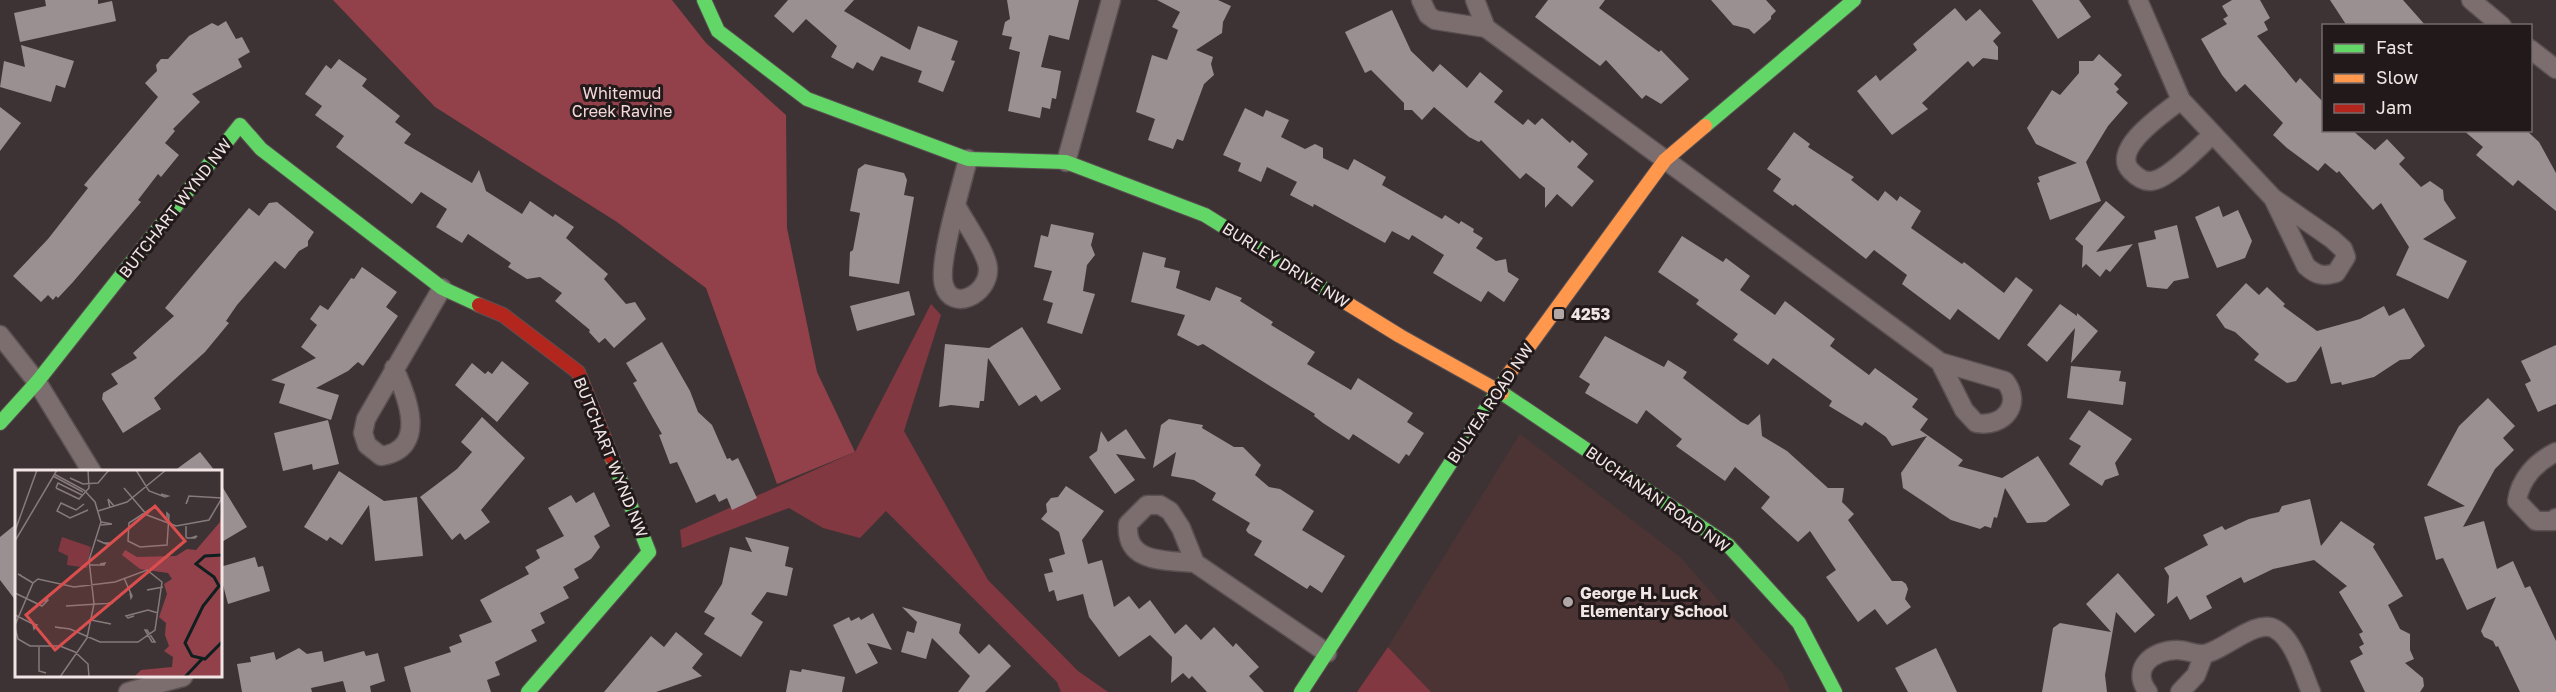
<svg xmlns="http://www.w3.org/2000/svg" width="2556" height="692" viewBox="0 0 2556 692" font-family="'Golos Text',sans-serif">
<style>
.built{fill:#4c3435}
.green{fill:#813840}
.forest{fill:#92404a}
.building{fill:#9a9091}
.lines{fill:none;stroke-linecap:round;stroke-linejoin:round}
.street-casing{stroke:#5a5051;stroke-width:21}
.fast-casing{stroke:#5a5051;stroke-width:16}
.slow-casing{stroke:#5a5051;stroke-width:16}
.jam-casing{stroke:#5a5051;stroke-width:16}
.street{stroke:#7c6e6f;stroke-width:18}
.fast{stroke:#63d668;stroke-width:14}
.slow{stroke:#ff974d;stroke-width:14}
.jam{stroke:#b3261e;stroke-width:14}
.poi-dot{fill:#b2a7a7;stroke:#221a1a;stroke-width:2}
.labels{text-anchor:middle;stroke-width:6;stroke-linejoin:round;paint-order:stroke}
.park-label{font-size:16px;fill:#f5d9da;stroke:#221a1a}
.street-label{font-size:16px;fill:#f1e5e5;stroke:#221a1a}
.poi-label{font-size:16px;font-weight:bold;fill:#f1e5e5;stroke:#221a1a;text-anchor:start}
.inset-river{fill:none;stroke:#0f1e1f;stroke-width:3}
.inset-road{fill:none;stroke:#867a7b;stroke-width:1.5}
.view{fill:#db4e4e;fill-opacity:0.15;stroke:#db4e4e;stroke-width:3}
.inset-edge{fill:none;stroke:#f1e5e5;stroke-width:3}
</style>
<rect width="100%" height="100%" fill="#3e3334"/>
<path class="built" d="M1520,434L1680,557L1782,673L1791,692H1431L1388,647Z"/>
<path class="green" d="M931,304L941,315L904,431L988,580L1078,671L1108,692H1061L1057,682L886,511L860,538L823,528L789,508L682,548L680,530L855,452Z
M1388,647L1431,692H1357Z"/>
<path class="forest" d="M333,0H672L706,43L786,115L787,228L817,372L855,452L777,484L706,288L617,222L435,107Z"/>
<path class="building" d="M45,0H98V4L112,1L116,21L20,42L14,13L46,6Z
M788,0H854L844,11L910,50L918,26L958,41L951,60L955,61L943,92L918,82L922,71L881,56L873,71L857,62L853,69L831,57L837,46L806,19L793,33L774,16Z
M1007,0H1079L1069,40L1049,35L1041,67L1061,71L1056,99L1052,98L1050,109L1042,107L1040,118L1008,111L1020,52L1009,49L1012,37L1002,35L1005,22L1010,19Z
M1157,0H1218L1231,6L1223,22L1222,33L1196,50L1213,57L1211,64L1214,75L1204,84L1183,141L1177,139L1173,149L1148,140L1155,119L1136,112L1152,55L1167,60L1178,30L1172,27L1180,12Z
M1548,0H1605L1599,8L1659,52L1661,50L1689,79L1661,104L1646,95L1642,99L1606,60L1600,66L1535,17Z
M1711,0H1766L1776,11L1771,16V19L1754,34L1749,29L1733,25Z
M2032,0H2079L2091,17L2058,39Z
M2232,0H2260L2270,18L2264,22L2268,30L2257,36L2296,83L2300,78L2324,103V130H2352L2375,150L2387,139L2405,158L2399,164L2421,187L2430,181L2443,190L2444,200L2456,218L2423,239L2467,261L2448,299L2396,275L2409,247L2381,203L2373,210L2339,171L2337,173L2325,163L2318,171L2287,148L2273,135L2283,123L2245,84L2236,92L2222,75L2201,39L2227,24L2223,19L2228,16L2222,6Z
M2330,0H2403L2426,26H2347Z
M1955,8L1966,21L1980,9L2001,33L1993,41L1998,47V60L1983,58L1973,67L1968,61L1922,103L1928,109L1892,135L1857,91L1876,75L1880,81L1917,50L1913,44Z
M1392,10L1411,51L1433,72L1440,64L1467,88L1480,72L1503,91L1494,102L1523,125L1528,119L1535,125L1542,118L1570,143L1572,140L1588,154L1577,167L1594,181L1572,207L1557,194L1545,208V188L1526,173L1520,179L1481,140L1479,142L1469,137L1434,107L1422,120L1412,110H1404V103L1371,70L1365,73L1345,32Z
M226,21L236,39L242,37L250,52L238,59L242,67L192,94L200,102L173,129L175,131L165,143L179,155L161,177L158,174L138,200L141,202L73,282L58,298L56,296L53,300L48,295L41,302L13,276L48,239L88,188L84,185L158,97L145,83L157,71L156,65L161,59H168L189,36L212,23L218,26Z
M21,45L74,61L65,88L56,85L51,102L0,87L4,61L25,67Z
M2099,54L2122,75L2114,84L2119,89L2116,92L2128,103L2108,126L2086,162L2101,201L2050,220L2037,183L2040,182L2038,177L2077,163L2036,144L2027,128L2052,90L2060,95L2079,73V61H2093Z
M339,59L367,79L362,86L400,116L395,122L411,134L404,143L472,183L479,170L486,191L522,214L530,201L553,217L555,214L574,227L566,238L608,274L604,279L626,304L635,302L646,319L614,348L605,338L599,343L589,332L590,330L555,301L562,293L540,277L527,279L508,267L511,263L468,234L462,243L436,227L447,209L421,192L412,204L336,147L344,136L315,115L322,106L305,94L326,65L331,69Z
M0,107L21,123L0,151Z
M1245,108L1263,117L1266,110L1289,120L1281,137L1305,149L1315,144L1323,148V158L1348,170L1354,159L1386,177L1382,185L1442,219L1445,215L1459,224L1461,221L1474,229L1473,232L1483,238L1476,248L1496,261L1506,259L1508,272L1519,279L1504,302L1488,291L1481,302L1433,273L1444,255L1412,235L1409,240L1392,231L1385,243L1314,204L1313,207L1290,195L1297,182L1267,167L1261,182L1238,171L1241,163L1223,155Z
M2463,130H2526L2539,142L2556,173V211L2518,180L2513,186L2476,155L2483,147Z
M1794,132L1810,144L1808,147L1854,177L1851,180L1878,201L1885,191L1897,201L1900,196L1921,211L1911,228L1962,264L1964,262L2004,293L2016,277L2033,290L1999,340L1958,309L1950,320L1902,284L1907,275L1874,250L1866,259L1795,204L1793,206L1773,191L1781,179L1767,169Z
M865,164L904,173L907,180L904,195L914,197L899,284L849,276L850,252L853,250L860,213L850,211L858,169Z
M2106,201L2125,217L2096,252L2133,244L2110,272L2106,269L2100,277L2086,264L2082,268L2083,246L2075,239Z
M277,202L314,232L308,241V246L299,251L285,269L275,261L237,305L226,321L229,323L205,352L154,398L161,409L123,433L102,399L103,393L118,384L111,374L137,358L133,353L174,316L165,308L249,208L259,216L269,203Z
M2219,206L2223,217L2238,210L2252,241L2245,258L2217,268L2195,217Z
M1051,224L1094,233L1091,245L1095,255L1087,265L1083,291L1095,294L1082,334L1047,323L1053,303L1043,300L1052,271L1034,267L1041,235L1048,237Z
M2177,225L2189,278L2174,281L2167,289L2147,287L2138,243L2156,239L2154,231Z
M1682,236L1723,262L1726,258L1750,276L1740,290L1775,315L1785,301L1835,339L1830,346L1869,375L1875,368L1918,399L1912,407L1928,419L1920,430L1963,460L1958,466L2002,478L2038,456L2070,505L2046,522L2027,523L2005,488L1997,518L1994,517L1991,528L1985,526L1980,529L1951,520L1903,488L1901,473L1927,436L1892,446L1886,437L1865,422L1862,426L1829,406L1832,401L1773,358L1768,365L1733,340L1738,334L1696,304L1699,300L1658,272Z
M1143,252L1166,258L1164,267L1180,271L1176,288L1210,301L1216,287L1242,298L1240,301L1273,322L1271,325L1315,352L1307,364L1351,390L1358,378L1413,413L1407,422L1424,433L1409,456L1406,454L1399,464L1353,434L1349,440L1323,423L1314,416L1315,414L1203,344L1198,346L1177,335L1185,315L1131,302Z
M362,267L397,292L386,307L398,316L363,366L358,362L348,371L316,388L339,395L331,420L279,403L285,384L271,380L316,358L301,347L317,325L310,319L320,305L328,310L351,278L354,279Z
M2246,283L2259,295L2267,287L2285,304L2283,306L2317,331L2360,319L2384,306L2389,316L2404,308L2425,346L2410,359L2400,360L2374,377L2342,385L2341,382L2331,384L2321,346L2296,381L2287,383L2254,360L2259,354L2235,332L2225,328L2216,315Z
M909,291L915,315L857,331L850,306Z
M2060,304L2077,316V313L2098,331L2071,363L2075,328L2047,362L2027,345Z
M1022,327L1061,389L1041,402L1036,395L1019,406L988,358L984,401H980L979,408L951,405L939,407L945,344L989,348Z
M1605,336L1664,367L1668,360L1687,372L1683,378L1741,422L1748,425L1760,414L1762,436L1787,451L1828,488H1844L1842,502L1854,514L1848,520L1892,581H1902L1906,584L1908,589L1905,599L1911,607L1887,625L1875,609L1858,622L1826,577L1836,570L1810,531L1798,542L1761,508L1770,497L1735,467L1725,481L1676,446L1682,439L1646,410L1637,424L1585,393L1590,384L1579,377Z
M662,342L690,391L698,412L712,425L727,459L730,458L732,461L738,458L757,498L732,510L727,498L719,502L715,494L696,503L677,462L670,464L659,435L662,434L633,383L637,381L626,363Z
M2556,345V404L2538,412L2525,384L2531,381L2521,361Z
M502,361L529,383L497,422L455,385L472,363L485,374L488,371L492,374Z
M2071,366L2121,371L2119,381L2126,382L2123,405L2067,398Z
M2488,398L2515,426L2503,438L2514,450L2495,469L2463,527L2484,521L2497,569L2513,561L2525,588L2530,586L2556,641V692H2520L2498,646L2496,647L2493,641L2484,637L2481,631L2496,597L2467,610L2443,558L2436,560L2424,517L2465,506L2427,485L2459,426Z
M2089,410L2132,439L2115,463L2119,475L2105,480L2102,486L2069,464L2081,446L2069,439Z
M482,417L525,458L481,510L490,522L465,540L460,533L452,540L420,497L457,469L472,452L461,442Z
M1169,419L1203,425L1202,428L1234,447H1243L1261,465L1255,475L1269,487L1280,489L1314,511L1302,530L1345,556L1322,593L1310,585L1307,589L1254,555L1262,541L1248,533L1246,530L1250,523L1212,500L1216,493L1194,480L1171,476L1176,452L1153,468L1161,425Z
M328,420L339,464L313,470L312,464L283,471L274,433Z
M1126,429L1146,459L1116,454L1135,480L1115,494L1089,457L1097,451L1101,431L1108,442Z
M200,452L215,471H174Z
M339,471L384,501L417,497L423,556L375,561L369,505L342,545L330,537L327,541L304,527Z
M220,483L247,527L220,543Z
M1066,486L1104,511L1082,540L1088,564L1102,560L1114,607L1129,596L1139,609L1150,600L1175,634L1186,624L1201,640L1214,627L1233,647L1236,643L1259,667L1249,676L1264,692H1207L1192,676L1189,679L1183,673L1171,683L1172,657L1150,635L1119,657L1089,617L1083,594L1057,601L1054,590L1049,592L1044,574L1053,572L1049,559L1065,554L1059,532L1041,519L1047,512L1046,504L1051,498L1058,497Z
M594,492L610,526L594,536L600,547L591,559L574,569L579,578L563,587L569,598L540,613L545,623L531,630L537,641L495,662L500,675L487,680L491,692H411L404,667L451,652L449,647L462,642L459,635L492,622L480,600L529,574L525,567L540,558L536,550L564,536L548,508L571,495L576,503Z
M2310,499L2321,546L2341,521L2375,544L2373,547L2403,596L2388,605L2400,629L2410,634V650L2414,659L2405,663L2423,678L2424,686L2420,692H2365L2350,661L2363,654L2359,647L2364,644L2359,634L2363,632L2339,592L2347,586L2314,560L2273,569L2244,583L2241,577L2206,596L2212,608L2190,620L2177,596L2167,604L2169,576L2164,568L2208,545L2203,535L2222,526L2225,530L2249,519L2279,512L2282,506Z
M16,524V601L0,580V537Z
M745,537L789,547L785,566L793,568L787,596L767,592L751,614L763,622L741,657L704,634L715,618L704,612L722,584L730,547L752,552Z
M255,557L258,567L263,566L270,591L228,604L223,585L220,586V567Z
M2118,573L2155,615L2135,633L2116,612L2105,675L2107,692H2042L2053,628L2060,623L2111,632L2086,604Z
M902,607L961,624L959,633L979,654L989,644L1011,666L985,692H958L970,676L932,638L926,659L901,652L907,631L914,633L917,622Z
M873,613L892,650L867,643L878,663L856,674L833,625L849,617L851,621L859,617L861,620Z
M676,632L703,654L692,668L702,676L656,692H604L651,636L664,647Z
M299,648L307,654L322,651L324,662L364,651L366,656L378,653L385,681L370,686L371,692H346L343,681L311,688L312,692H242L237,664L251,662L250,657L274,652L276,660Z
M1936,648L1957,692H1908L1895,668Z
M802,669L845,677L842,692H786L790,670L801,672Z"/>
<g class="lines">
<defs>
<path id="street" d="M1421,0L1428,15L1435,20L1486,28
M1475,0L1486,28L1940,362L2005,381C2023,404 2004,428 1976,423L1964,410L1940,362
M2138,0L2181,100L2273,198L2332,239L2343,249L2346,257L2336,273C2323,277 2316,275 2306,266L2273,198
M2471,0L2502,26
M2530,49L2556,69
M2181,100C2166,112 2109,149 2131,171C2136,176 2143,182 2151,181C2168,180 2200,146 2213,134
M1066,162L1111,0
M957,207C964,221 988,254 988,269C989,294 952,313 944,285C937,264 962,184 968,159
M0,335L37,382L92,472
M394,368C407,396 429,449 381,456L367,445L363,433L366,419L442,288
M2556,452C2536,462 2520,479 2517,501L2536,521H2554L2556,518
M1195,563C1166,560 1125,564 1128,524L1147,505H1160L1170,511L1181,528L1195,563L1327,653
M128,692L183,677
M2148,692C2130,669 2152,650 2177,650C2186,650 2196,655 2204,654C2224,651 2256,618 2275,629C2294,639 2303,674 2311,692
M2180,692L2196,675L2204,654"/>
<path id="fast" d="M704,0L718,31L807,99L968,159L1066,162L1205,215L1332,294
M1705,126L1854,0
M1502,393L1728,545L1799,623L1835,692
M0,423L37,382L240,125L261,149L442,288L479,305
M528,692L649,552L612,458
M1301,692L1508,375"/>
<path id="slow" d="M1332,294L1400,336L1502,393
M1508,375L1665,160L1705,126"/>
<path id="jam" d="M479,305L503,315L578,372L612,458"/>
</defs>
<use href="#street" class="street-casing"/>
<use href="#fast" class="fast-casing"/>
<use href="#slow" class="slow-casing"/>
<use href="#jam" class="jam-casing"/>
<use href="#street" class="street"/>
<use href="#fast" class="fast"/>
<use href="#slow" class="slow"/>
<use href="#jam" class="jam"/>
</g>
<g class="poi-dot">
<rect x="1553" y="308" width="12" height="12" rx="3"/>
<circle cx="1568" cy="602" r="6"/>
</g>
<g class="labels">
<g class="park-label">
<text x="622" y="99">Whitemud<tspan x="622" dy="18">Creek Ravine</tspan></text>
</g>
<g class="street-label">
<text transform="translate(175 208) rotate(-52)" y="6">BUTCHART WYND NW</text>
<text transform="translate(1286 265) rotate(32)" y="6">BURLEY DRIVE NW</text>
<text transform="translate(1490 403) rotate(-56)" y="6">BULYEA ROAD NW</text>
<text transform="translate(611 457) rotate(68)" y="6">BUTCHART WYND NW</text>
<text transform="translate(1658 499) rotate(35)" y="6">BUCHANAN ROAD NW</text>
</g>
<g class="poi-label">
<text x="1571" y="320">4253</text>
<text x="1580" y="599">George H. Luck<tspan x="1580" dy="18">Elementary School</tspan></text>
</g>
</g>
<g transform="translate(15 470)">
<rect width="207" height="207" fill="#3e3334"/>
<path d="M47,67L76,77L72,98L52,95L53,86L43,81Z" fill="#813840"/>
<path d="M207,34V207H119L126,200L157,197L158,187L149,181L154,176L150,165L151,153L144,147L152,124L149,114L157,109L153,103L125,99L107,85L110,80L122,87L161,86L172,79L181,80L205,52Z" fill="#92404a"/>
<path class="inset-river" d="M207,85L190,86L181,94L199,107L204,116L188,136L170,173L177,186L190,189L207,172M170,207L187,189"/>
<path class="inset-road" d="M121,0L134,21L150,27L153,26L146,24M182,0H200M39,4L69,20L80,32L86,52L74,90L79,134L72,168L45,207M38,6L68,22M55,8L68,14L83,13L94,0M41,18L64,29L74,18L73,0M41,18L43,13L67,25M109,18L132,45L161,56L194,50L207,28M173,30L171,34L174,26L207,28M69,34L61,40L46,33L42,41L55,48L73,40M95,38L93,29L99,36M83,41L112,32L151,0M132,45L134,40L114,53L113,71L125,77L152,75L154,45L152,43V48M86,52L97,54L86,55M171,56V67L172,68H180L182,66L176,68M0,61L22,0M82,70L91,74H93L96,73H89M0,71L42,0M75,95H89L90,93L85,94M7,106L3,104L18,113M109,108L117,126L116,128L115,123M138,119L132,120L148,117M0,123L27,136L33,130L32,128L30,132M56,136H51L98,133H93M0,145L18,154L19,159L22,155L18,154M119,146L113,148L111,146L133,140L143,143M76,150L96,154L91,153M0,155L18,113L23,109L59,117L100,112L132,100L147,112L140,160L123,172H85L55,159L40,157L46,158M0,158L3,169L15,176H45L60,182L73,194L74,207M130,160H132L140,172H137ZM24,177V201L31,203"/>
<path class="view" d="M140,36L170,71L40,180L11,145Z"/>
<rect width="207" height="207" class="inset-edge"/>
</g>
<rect x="2322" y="24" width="210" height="108" fill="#221a1a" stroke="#756b6b" stroke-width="1.5"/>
<rect x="2334" y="44" width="30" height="9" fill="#63d668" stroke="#756b6b" stroke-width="1.5"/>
<text x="2376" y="54" font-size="18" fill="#f1e5e5">Fast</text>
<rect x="2334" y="74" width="30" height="9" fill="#ff974d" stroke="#756b6b" stroke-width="1.5"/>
<text x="2376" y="84" font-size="18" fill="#f1e5e5">Slow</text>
<rect x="2334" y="104" width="30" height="9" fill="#b3261e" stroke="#756b6b" stroke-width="1.5"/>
<text x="2376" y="114" font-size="18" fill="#f1e5e5">Jam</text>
</svg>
